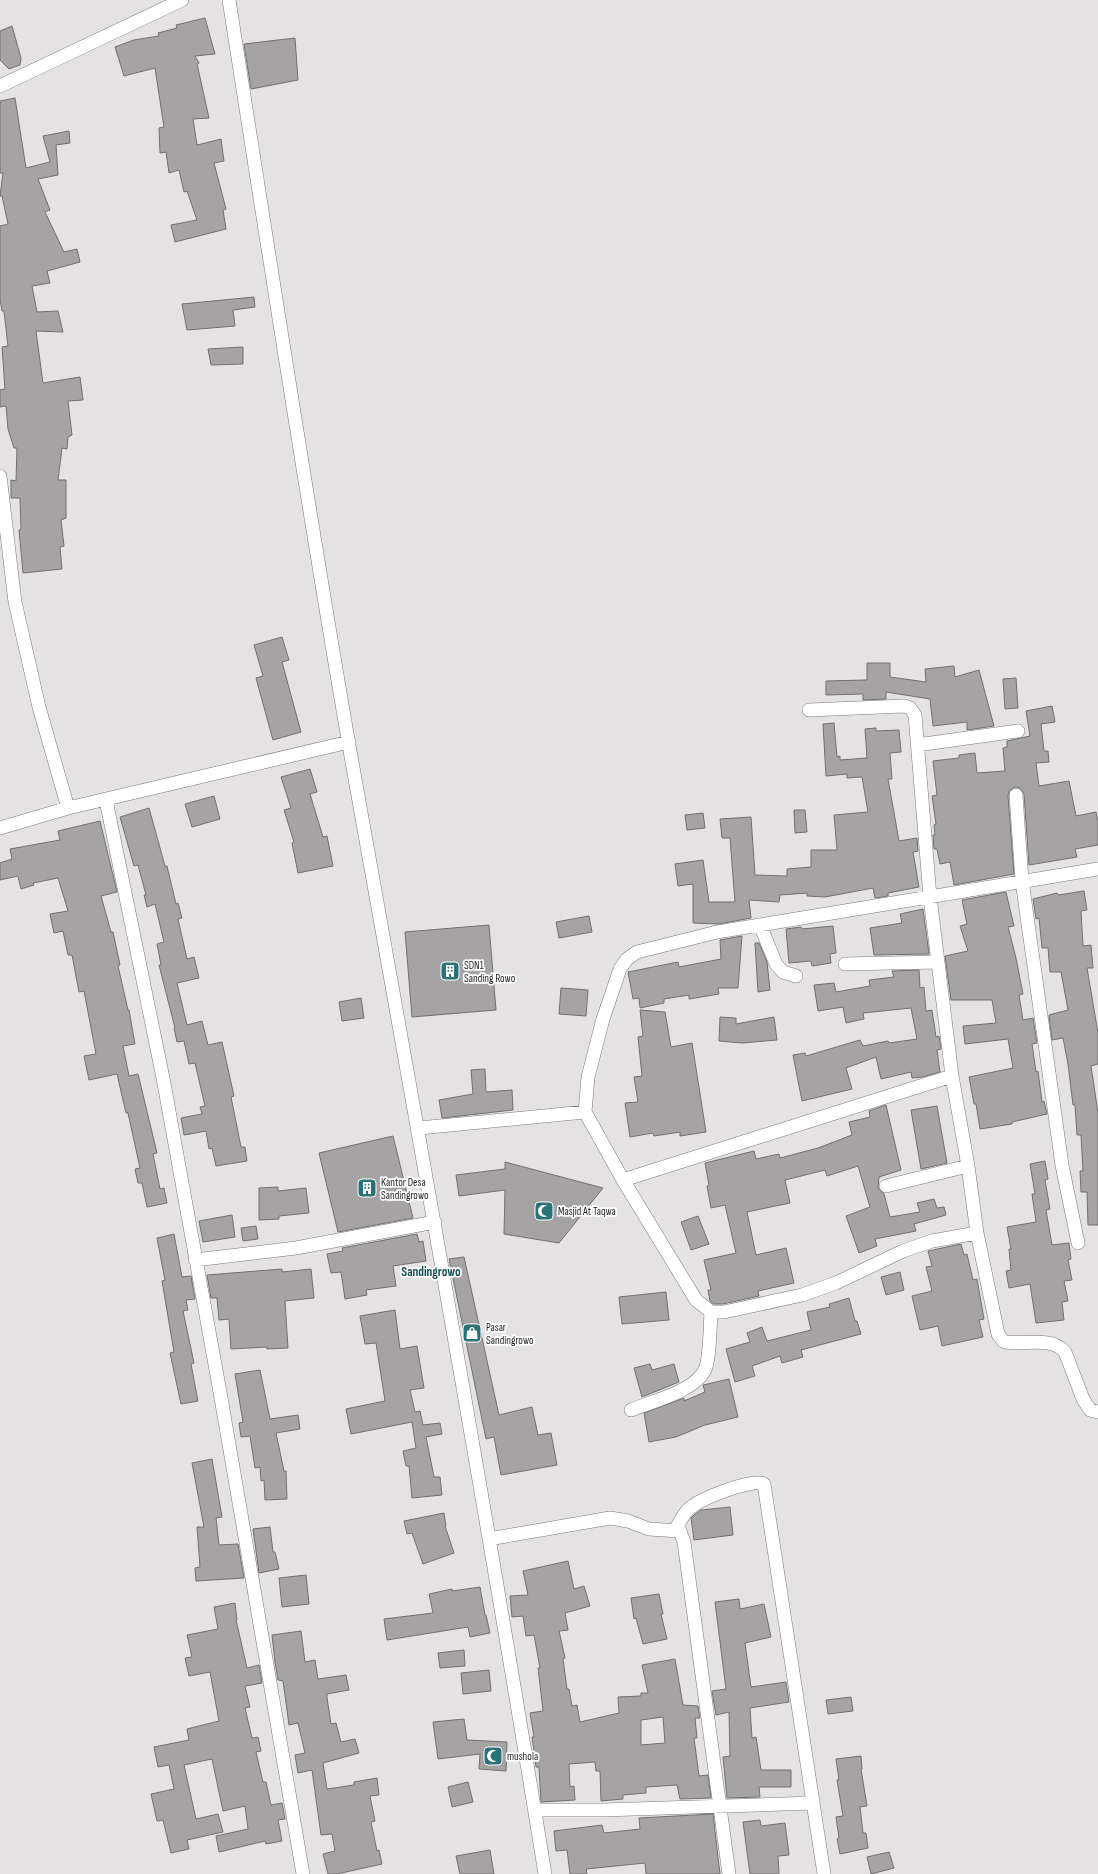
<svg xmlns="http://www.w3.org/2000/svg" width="1098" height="1874" viewBox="0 0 1098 1874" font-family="'Sofia Sans Condensed',sans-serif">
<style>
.building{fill:#a6a3a5;stroke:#726f71;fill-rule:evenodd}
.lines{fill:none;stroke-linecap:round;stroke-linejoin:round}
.minor-casing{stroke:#7b7879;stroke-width:14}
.minor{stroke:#fff;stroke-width:13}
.labels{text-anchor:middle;stroke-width:3.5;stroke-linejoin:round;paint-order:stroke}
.poi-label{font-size:11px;fill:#272526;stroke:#fff;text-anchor:start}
.quarter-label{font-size:13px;font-weight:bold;fill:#0f4d52;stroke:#fff}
</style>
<rect width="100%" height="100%" fill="#e5e2e4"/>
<path class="building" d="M205,18L215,54L195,56L199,63L197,64L209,118L193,119L197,145L221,139L224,161L214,163L226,209L223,210L226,229L175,242L171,225L197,220L187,191L184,192L179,170L169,173L166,152L160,153L159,128L164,127L155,68L124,76L115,47L134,40L159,36L158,33L177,28L176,25Z
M12,26L21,58L20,65L9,69L0,60V31Z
M295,38L298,80L251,89L244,44Z
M15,98L26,168L50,162L43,136L69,131L70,143L56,145L58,175L38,179L50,210L45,212L64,252L77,249L80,262L47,271L50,283L32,286L37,312L58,311L63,332L36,331L43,383L80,377L83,400L68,401L72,435L68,437L67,449L62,448L58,480H66V518L61,520L64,546L60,547L62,569L23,573L19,530L21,529L20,498H11V480L16,481L17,448H14L8,429L6,406L0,407V390L5,389L2,347L8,346L4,311H2L0,300V226L8,224L2,196H0L3,173H0V101Z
M254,297L255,307L233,310L235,326L187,330L182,304Z
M243,347V364L211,365L208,349Z
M282,637L289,660L282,662L301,732L273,740L256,678L263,676L254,645Z
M867,663H890V677L926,682L925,669L954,666L955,677L979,670L994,726L967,730V722L933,726L930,699L886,692V699L863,700V694L826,695V681L867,680Z
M1016,678L1018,708L1005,709L1003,679Z
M1052,706L1055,722L1041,724L1044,751H1048L1049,762L1036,763L1039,786L1069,781L1076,816L1096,812L1098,823V845L1075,849L1077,857L1029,865L1024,794L1020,788L1015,787L1009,791L1008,796L1014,874L954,885L950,862L940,864L937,849H934L933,835H935L934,825L936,824L932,796L937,795L933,761L959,758V755L975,753L977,773L1005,771L1003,748L1007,747V741L1030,736L1026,711Z
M834,723L837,757L840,756V760L867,758L865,729L876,728V731L899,730L901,752L890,753L892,779H888L899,841L917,838L918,851L913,852L919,887L888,893V896L875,898L873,888L825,897L807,896V893L780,895L779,902L749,900L751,918L719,924L693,923V884L678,886L675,864L703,860L709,902H735L730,838H722L720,819L751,817L755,875L787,876V869L811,867V850H837L834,815L868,812L862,777L847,778V774L826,776L823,724Z
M310,769L317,792L310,794L323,837L327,836L333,866L298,873L292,843L294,842L284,810L291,808L281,777Z
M214,796L220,819L192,827L185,804Z
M149,808L165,866H167L176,904L178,903L182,918L178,919L187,959L194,957L199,978L177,983L187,1025L202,1021L208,1045L222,1042L234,1096L231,1097L241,1147H245L247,1161L216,1166L212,1148L209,1149L206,1131L184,1135L181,1118L202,1114L200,1107L205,1106L195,1063L189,1064L184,1041L177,1042L174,1028H175L159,965H161L157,944L164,942L155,904L147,907L144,895H146L138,865L134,866L120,817Z
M794,810H805L807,832L795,833Z
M703,813L705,828L687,830L685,815Z
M100,821L117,892L101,896L111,932H113L120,965L118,966L128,1010H129L135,1044L123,1046L129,1076L138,1074L157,1153L153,1154L160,1189L164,1188L167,1203L147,1207L142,1183H138L135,1169L140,1168L128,1113H126L117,1074L89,1080L84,1056L96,1054L84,991L79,992L72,955H68L63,931L54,933L50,914L68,911L58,878L33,883L34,885L21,889L18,876L0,880V863L12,859L10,849L60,840L58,831Z
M1084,891L1087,910L1081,911L1083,946L1091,945L1093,968H1087L1098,1033V1064L1091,1066L1098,1113V1225H1088L1087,1192H1081L1080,1171H1083L1081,1135H1077L1075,1105H1073L1068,1064L1063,1038L1052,1040L1049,1015L1068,1010L1061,972H1050L1048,948H1042L1039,918L1036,919L1033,899L1057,893L1058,895Z
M1006,892L1014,926L1008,927L1016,958L1023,994L1019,995L1023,1020L1033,1018L1037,1043L1032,1044L1036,1072L1038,1071L1042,1102L1044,1101L1047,1114L1012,1122V1124L980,1129L976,1104H974L969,1077L1013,1068L1008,1039L965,1044L963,1026L996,1023L992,1000H951L945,956L968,951L960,926L967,924L962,900Z
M923,909L929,954L874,955L870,928L902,923L900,914Z
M589,916L592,932L559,938L556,922Z
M489,925L496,1010L412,1017L405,932Z
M833,926L836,953L830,954L831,963L812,966L811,961L789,963L786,929L801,927L802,929Z
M742,936L738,988H718L719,994L689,999V995L664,999V1003L640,1008L639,998L633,999L628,972L678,962L679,967L721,959L720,940Z
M755,943H759L767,962L770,990L758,992Z
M919,970L920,988L924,987L926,1011L932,1010L936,1037L939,1036L941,1049L937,1050L940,1072L922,1077L912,1078L911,1072L881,1079L876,1057L846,1068L852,1089L802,1101L793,1055L805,1053L806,1056L860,1040L863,1046L888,1041L889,1043L917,1039L911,1008L863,1013L864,1019L846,1023L843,1007L818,1011L814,985L834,983L836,992L870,986L869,980L894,977L892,971Z
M561,988L588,990L586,1016L559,1014Z
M361,998L364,1018L342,1021L339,1002Z
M640,1010L665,1012L671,1047L692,1043L706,1132L680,1136V1132L654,1136L653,1133L630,1137L625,1103L638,1102L634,1077L642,1076L638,1037L643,1036Z
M720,1017L736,1018V1024L774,1017L777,1040L742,1043L719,1041Z
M485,1069L486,1092L512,1090L513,1110L442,1118L439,1100L473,1094L471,1070Z
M886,1105L901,1170L879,1177L878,1188L884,1194L890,1217L920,1212L917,1203L934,1199L937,1208L944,1207L946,1215L914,1224L916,1231L875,1239L877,1246L859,1253L846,1216L870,1207L858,1166L827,1176L825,1170L785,1180L790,1203L747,1212L756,1255L786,1248L794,1283L758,1291L759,1296L723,1304H714L710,1301L708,1290H711L704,1260L736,1253L725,1205L711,1208L707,1186L709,1185L705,1163L754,1151L756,1159L779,1154L780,1158L818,1148L852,1135L849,1122L870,1117L869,1111Z
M937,1106L947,1163L921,1169L911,1110Z
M393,1136L413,1218L338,1232L319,1153Z
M1045,1161L1048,1179L1045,1180L1050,1209L1046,1210L1052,1245L1069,1243L1071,1259L1068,1260L1072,1280L1064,1281L1068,1301L1062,1302L1064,1320L1036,1323L1030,1284L1009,1288L1006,1271L1011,1270L1009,1249H1011L1007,1227L1036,1222L1032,1194H1035L1030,1164Z
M505,1162L603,1188L559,1243L504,1234L505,1190L459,1196L456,1175L505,1169Z
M278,1187V1191L306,1188L309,1213L279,1216V1219L259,1220V1188Z
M232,1215L235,1237L203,1242L199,1221Z
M698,1216L709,1244L691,1250L681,1222Z
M256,1226L258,1239L243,1241L241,1228Z
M174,1234L182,1277L191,1276L195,1299L186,1300L188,1310L183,1311L194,1363L191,1364L198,1401L181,1404L170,1353L174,1352L162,1281L165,1280L157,1238Z
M417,1234L419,1242L423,1241L426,1261L393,1266L396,1286L366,1290L367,1295L345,1299L341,1272L331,1273L327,1254L343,1251L342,1248Z
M961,1244L964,1255L967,1254L973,1280L977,1279L984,1319L979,1320L983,1337L942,1346L938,1326L920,1330L912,1296L932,1291L926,1267L932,1266L928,1251Z
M464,1257L499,1415L532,1407L538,1435L551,1433L557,1465L501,1475L494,1437L486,1439L449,1259Z
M282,1269V1272L311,1269L314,1298L285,1301L288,1348L267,1349V1347L231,1349L229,1319L219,1320L217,1298H211L207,1275Z
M900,1272L904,1290L886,1295L881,1277Z
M666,1292L669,1320L622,1324L619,1297Z
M849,1298L855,1321H857L861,1334L801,1350L803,1357L782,1363L780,1356L752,1366L755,1376L735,1382L726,1349L750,1342L747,1333L762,1327L767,1341L811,1330L807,1312L830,1307L829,1304Z
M395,1310L400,1349L417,1346L424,1388L410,1390L415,1412L420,1411L423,1425L440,1423L442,1434L426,1437L434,1477H440L442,1495L412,1498L409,1466H406L403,1451L416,1448L412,1422L351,1434L346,1409L385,1401L376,1343L365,1344L360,1316Z
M650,1364L652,1370L674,1364L679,1382L642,1397L634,1368Z
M260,1370L270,1419L298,1415L300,1429L276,1433L284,1471H286L287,1499L265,1500L264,1480L261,1481L260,1467L255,1468L250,1436L241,1437L239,1423L243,1422L235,1374Z
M729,1379L738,1417L705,1425L676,1437L649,1442L644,1413L684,1398V1401L705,1392L703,1385Z
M212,1459L222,1517L216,1518L219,1545L238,1544L244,1578L196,1581L195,1568L200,1567L197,1527H204L192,1463Z
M730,1507L733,1535L694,1540L691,1518L694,1515L701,1510Z
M444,1513L446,1526H445L454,1553L423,1564L412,1533L407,1534L404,1521Z
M270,1527L273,1552H275L279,1569L259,1573L253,1529Z
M568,1561L574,1589L584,1586L590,1606L565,1613L568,1630L559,1631L565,1658L563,1659L567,1689H569L572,1706L577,1705L580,1722L619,1713L618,1697L641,1696V1693H648L642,1665L675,1659L683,1705L698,1706L700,1718H695L697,1738H694L699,1776L708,1775L711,1798L680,1799L677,1785L646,1787V1793L623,1795V1799L601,1801L600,1771H596L595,1762L569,1764L570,1787L574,1786L575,1800L541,1802L539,1767H536L532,1737H534L530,1713L543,1711L538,1668H540L534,1635L526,1636L523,1616L512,1617L510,1596L528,1595L523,1571ZM663,1717L665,1743L641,1745V1720Z
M306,1575L309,1604L282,1607L279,1578Z
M480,1587L485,1615H486L490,1633L470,1637L468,1627L387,1640L384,1619L433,1613L429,1594L452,1589V1591Z
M659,1594L663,1614H661L667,1639L643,1644L636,1618L634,1619L631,1598Z
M739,1599L740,1609L764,1604L771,1637L745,1643L751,1687L786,1682L789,1702L750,1708L752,1738L756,1737L761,1770H791V1787H759L760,1797L727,1798L723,1757L730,1756L729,1712L716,1715L712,1691L726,1689L715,1602Z
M235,1603L237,1620H236L247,1668L259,1665L262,1683L245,1686L250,1707L245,1708L252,1738L258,1737L261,1751L256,1752L263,1782H266L271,1805L282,1803L285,1819L278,1820L282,1841L266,1844L265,1841L219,1852L216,1836L248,1829L245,1806L223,1811L212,1759L184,1765L196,1819L218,1814L223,1832L187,1840L189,1849L171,1853L163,1820L157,1821L151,1794L174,1789L169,1765L158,1767L154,1747L189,1740L187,1729L219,1721L210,1672L189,1676L185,1658L192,1657L187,1635L218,1629L214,1607Z
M301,1631L305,1662L315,1660L318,1679L346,1675L349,1690L327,1694V1698L331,1724L336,1723L341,1742L355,1739L359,1753L323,1763L327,1789L354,1785V1782L377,1778L379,1795L370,1796L375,1821L371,1822L377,1851L379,1850L382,1864L337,1874H328L323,1854L335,1851L332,1834L321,1835L312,1770L298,1773L295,1755L305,1753L298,1723L289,1725L283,1681L278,1680L275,1662L272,1635Z
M464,1650L465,1666L440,1668L438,1653Z
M489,1670L491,1691L463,1694L461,1673Z
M851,1697L853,1711L828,1714L826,1700Z
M464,1719L467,1740L507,1742L506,1771L479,1769L480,1754L438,1759L433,1722Z
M861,1756L862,1769H861L867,1806L860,1807L863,1833H866L868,1848L840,1854L837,1839L839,1838L836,1817L843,1816L837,1780H839L836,1759Z
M468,1782L473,1802L452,1807L448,1787Z
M713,1814L720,1874H646L645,1863L586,1869L587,1874H570L567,1850L556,1851L554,1831L602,1825L604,1833L640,1829L639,1818Z
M760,1820L761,1826L785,1823L789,1855L778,1856L779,1874H750L743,1822Z
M490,1850L494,1874H460L456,1856Z
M889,1852L894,1868L871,1874L867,1857Z"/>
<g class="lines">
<defs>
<path id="minor" d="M229,0C268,248 306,497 349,745C416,1121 484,1497 545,1874
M0,86L182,0
M0,476L15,602L39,707L68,808
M809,710L904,706L910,708L915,715L930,897L952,1076L968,1166L977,1233L998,1334L1003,1341L1006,1342C1025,1345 1051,1336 1065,1352L1083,1399L1090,1410L1098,1412
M917,745L1018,731
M1016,795L1022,881L1062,1165L1078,1243
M106,800L163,1078L220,1392L303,1874
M0,828L68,808L349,742
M760,925L776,964L783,972L796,976
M845,964L938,962
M419,1128L585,1112
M623,1180L952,1076
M886,1186L968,1166
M977,1233L932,1241L903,1251L836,1283L802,1295L724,1312H711L696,1300L623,1180L585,1112L588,1077L603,1019L620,969L627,959L637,952L717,932L1098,869
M195,1260L296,1248L435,1222
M631,1410C652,1401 698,1391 706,1367C710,1354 710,1327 711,1312
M675,1530C680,1522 684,1512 691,1507C703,1498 752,1478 764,1484L824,1874
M489,1539L610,1518L628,1521L649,1529L680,1531L684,1542L729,1874
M535,1810H603L813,1803"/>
</defs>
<use href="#minor" class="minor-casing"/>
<use href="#minor" class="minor"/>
</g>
<defs>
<symbol id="building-square" viewBox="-11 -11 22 22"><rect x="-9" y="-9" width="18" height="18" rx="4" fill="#297378" stroke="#fff"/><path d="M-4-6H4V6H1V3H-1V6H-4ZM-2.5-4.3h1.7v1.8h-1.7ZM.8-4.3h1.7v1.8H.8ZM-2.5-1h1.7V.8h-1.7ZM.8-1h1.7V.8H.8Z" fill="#fff"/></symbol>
<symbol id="mosque-square" viewBox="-11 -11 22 22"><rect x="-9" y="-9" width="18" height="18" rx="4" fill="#297378" stroke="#fff"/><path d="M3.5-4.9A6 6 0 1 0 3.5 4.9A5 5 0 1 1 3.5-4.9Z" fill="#fff"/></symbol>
<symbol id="shop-square" viewBox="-11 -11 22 22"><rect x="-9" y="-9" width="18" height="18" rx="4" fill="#297378" stroke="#fff"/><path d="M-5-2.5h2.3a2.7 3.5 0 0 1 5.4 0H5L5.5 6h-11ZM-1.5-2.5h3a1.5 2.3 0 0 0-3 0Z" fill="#fff"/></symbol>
</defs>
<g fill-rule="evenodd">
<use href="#building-square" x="439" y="960" width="22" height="22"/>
<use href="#building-square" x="356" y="1177" width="22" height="22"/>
<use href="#mosque-square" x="533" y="1200" width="22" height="22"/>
<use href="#shop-square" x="461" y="1322" width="22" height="22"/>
<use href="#mosque-square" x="482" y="1745" width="22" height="22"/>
</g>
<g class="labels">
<g class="poi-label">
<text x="464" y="969">SDN1<tspan x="464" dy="13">Sanding Rowo</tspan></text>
<text x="381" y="1186">Kantor Desa<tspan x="381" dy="13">Sandingrowo</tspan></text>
<text x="558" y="1215">Masjid At Taqwa</text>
<text x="486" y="1331">Pasar<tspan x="486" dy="13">Sandingrowo</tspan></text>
<text x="507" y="1760">mushola</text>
</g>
<g class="quarter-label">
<text x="431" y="1276">Sandingrowo</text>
</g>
</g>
</svg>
